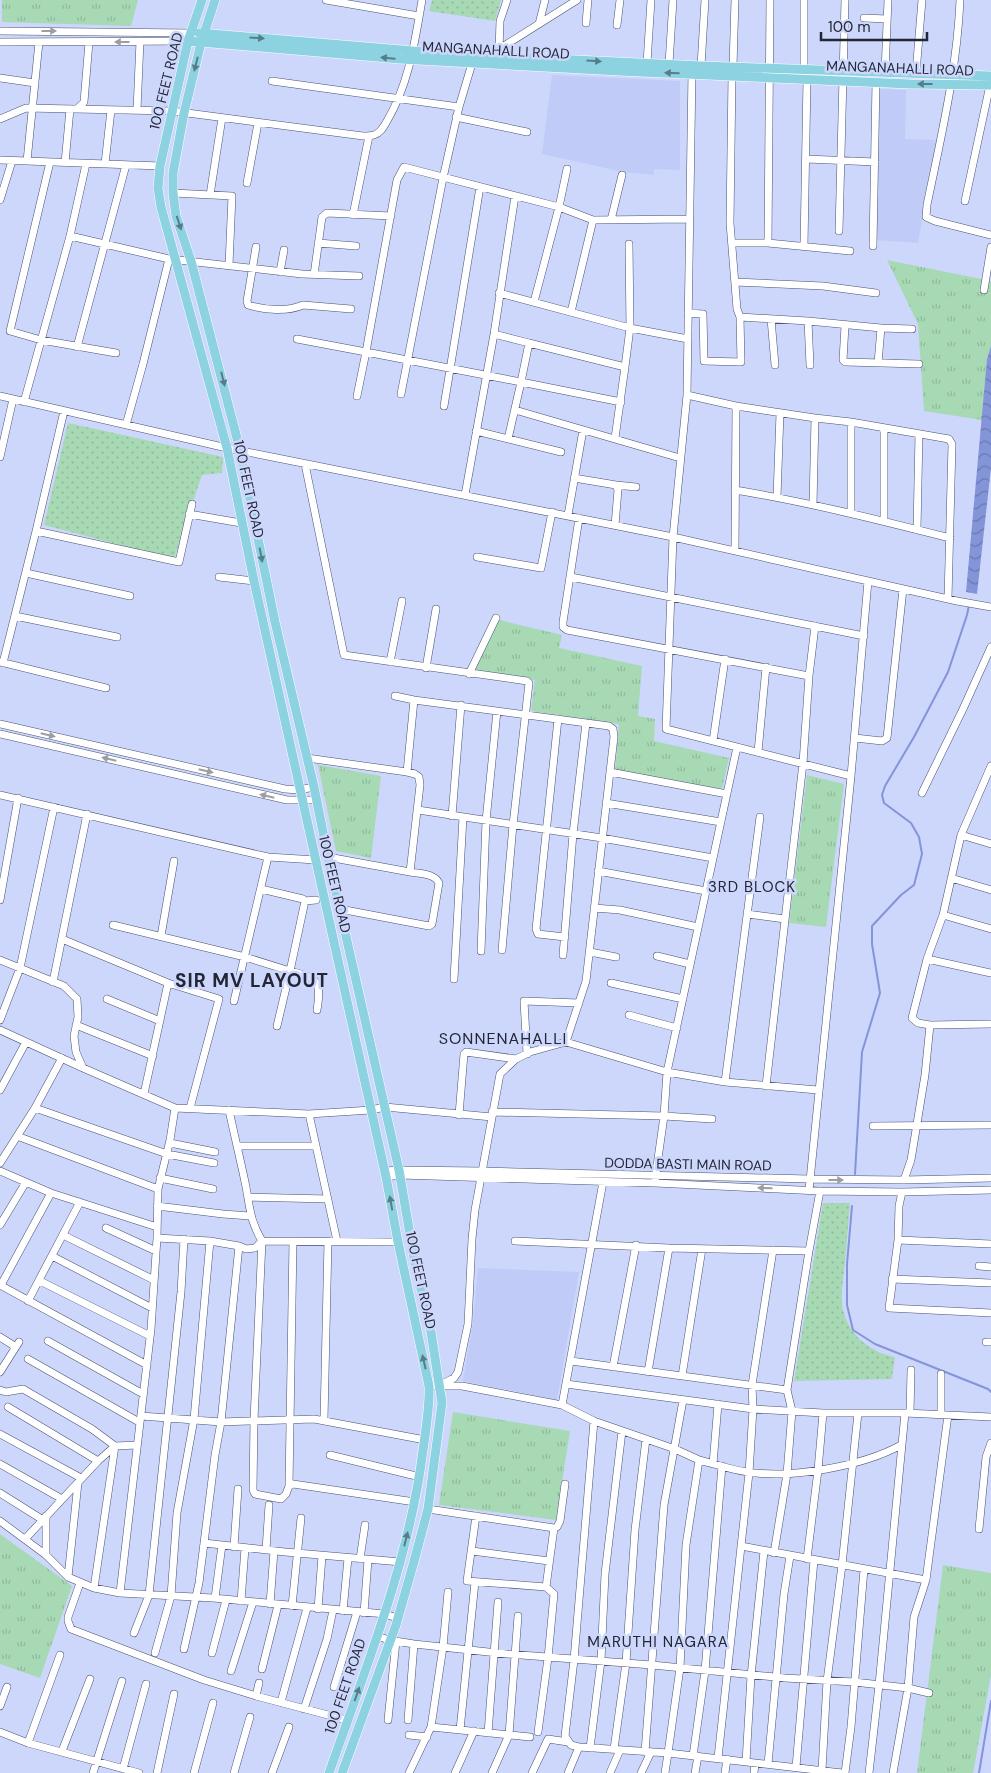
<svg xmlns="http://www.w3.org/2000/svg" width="991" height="1773" viewBox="0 0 991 1773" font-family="'DM Sans',sans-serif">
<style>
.built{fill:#c0ccf7}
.grass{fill:url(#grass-tufts)}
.park{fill:url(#park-dots)}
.water{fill:url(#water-waves)}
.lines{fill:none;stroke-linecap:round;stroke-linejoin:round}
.stream{stroke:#8394d8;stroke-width:2}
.minor-casing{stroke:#495170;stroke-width:8}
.major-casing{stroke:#fff;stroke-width:10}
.minor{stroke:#fff;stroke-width:7}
.major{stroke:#8cd2e0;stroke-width:9}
.oneway{fill:#9c9ea4}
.oneway2{fill:#587c8a}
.labels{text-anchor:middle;stroke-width:5;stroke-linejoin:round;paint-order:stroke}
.street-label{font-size:14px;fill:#232735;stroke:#cdd7fc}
.neighbourhood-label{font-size:15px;letter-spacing:1px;fill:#232735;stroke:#cdd7fc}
.quarter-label{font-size:16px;letter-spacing:1px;fill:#232735;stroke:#cdd7fc}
.district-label{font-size:19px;font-weight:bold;letter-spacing:1px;fill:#232735;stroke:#cdd7fc}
</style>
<defs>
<pattern id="grass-tufts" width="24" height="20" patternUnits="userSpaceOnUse" patternTransform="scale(1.25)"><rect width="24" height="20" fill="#a7d9b4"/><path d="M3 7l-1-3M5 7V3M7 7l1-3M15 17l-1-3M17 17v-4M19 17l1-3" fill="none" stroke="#8fba9b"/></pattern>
<pattern id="park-dots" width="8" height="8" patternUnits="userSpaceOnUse" patternTransform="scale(1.25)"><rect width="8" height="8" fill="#a7d9b4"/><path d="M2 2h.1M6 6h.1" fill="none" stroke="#8fba9b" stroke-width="1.8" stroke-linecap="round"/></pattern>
<pattern id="water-waves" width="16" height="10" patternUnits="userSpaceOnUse" patternTransform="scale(1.25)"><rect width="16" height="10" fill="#8394d8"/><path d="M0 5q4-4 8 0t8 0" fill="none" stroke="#6b79b0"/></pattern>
</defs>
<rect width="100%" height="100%" fill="#cdd7fc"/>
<path class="built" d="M552,75L680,81V170L654,169V175L623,172L542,154Z
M880,89L906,90L905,139L936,140L918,243L875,240Z
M478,1268L579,1272L557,1400L463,1381L473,1322Z"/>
<path class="grass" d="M2,0H138L131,26L2,22Z
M887,260L991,281V346L987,359L982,420L924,411L918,324Z
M499,620L562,635L559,648L642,666L638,716L655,719L654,741L729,758L722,789L615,771L619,724L531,711L535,680L473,672Z
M318,765L381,776L371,858L336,851Z
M807,775L844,784L826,927L789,923Z
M453,1412L570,1431L556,1520L439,1505Z
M0,1534L72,1586L40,1678L0,1664Z
M943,1565L991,1573V1675L973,1773H917Z"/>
<path class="park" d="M432,0H501L495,21L429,11Z
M68,423L223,457L222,473L202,475L174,559L44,525Z
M823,1203H850C848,1222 847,1242 845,1261C844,1275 841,1290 842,1303C845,1332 868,1352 895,1357L892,1379L794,1381Z"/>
<path class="water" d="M991,346V468L977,594L966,592L987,359Z"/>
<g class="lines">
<path class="stream" d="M855,1174L862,1052L880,993L872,944V926L901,895L914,885L922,854L919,837L911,823L884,803L882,795L885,786L914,737L948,672L967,615L969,605
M852,1206L847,1264V1305L853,1330L875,1344L988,1389L991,1392
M979,1773L991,1701"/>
<defs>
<path id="minor" d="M326,0L419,16
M804,0V69
M960,0C957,70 941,137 927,205L926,217L935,221L991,235
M864,18L887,19
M586,23L588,0
M539,24L545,0
M617,25L620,0
M0,31L191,33
M0,42L188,41
M499,50L500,21L507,0
M490,57L504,46L577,0
M647,63L651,0
M669,64L673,0
M701,66L705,0
M733,67L735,0
M692,71L687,395L673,537L957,601L991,607
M885,72L888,0
M916,73L922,0
M0,78L35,83
M272,81L459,107
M77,109L84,102L89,42
M137,110L140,41
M456,117L527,132
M0,119L26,108L172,111L363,136C366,136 371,136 374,135C381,133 384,126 387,121C409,84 415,41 422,0
M807,159L875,162
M0,160L160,166
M27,161L39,42
M50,162L10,331L41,340L116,353
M65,163L70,109
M105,164L111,110
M247,183L258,123
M173,193L232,196L229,265
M210,195L222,118
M0,200L12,161
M965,201L990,85
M353,215L369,136
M611,220L622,175
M839,231L845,0
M70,236L169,259
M318,243L356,246
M732,243H768L850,251
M768,243L770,0
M804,246L807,79
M873,246L876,82
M256,247L247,301L248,305C265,310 287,312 303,305L351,309
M280,272L284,250
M314,275L322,217L327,213L391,216
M735,282L823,286L876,293
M984,290L991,247
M499,293L630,328L629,244
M534,302L559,207L567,169
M571,312L593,220
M688,313L703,314L704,361L741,362L740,317L737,309L730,223L732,75
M740,317L808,321L881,328L878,363
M771,319L775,365
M808,321L810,365
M845,326L843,360L845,362L919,364
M881,328L912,329
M494,334L529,343
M297,339L366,352L357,396
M688,339L630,328L625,367L529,343L521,382L366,352L397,180L404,167L559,207L593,220L689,219
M77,347L126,165
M401,394L443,178L459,107L473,60
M687,395L736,406L815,418L851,422L949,439L952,444L948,599
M0,396L227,448L673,537L666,729L851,776
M24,402L70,236L86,164
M444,406L480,187
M515,410L680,458
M851,422V513
M126,425L143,364L169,259L302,274L359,276
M884,428V521
M476,431L561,452
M615,438L625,367
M508,439L521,382L621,402
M0,457L13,399
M305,464L344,655L527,681L529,683L513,825L502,950
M574,478L616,485L618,490L615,525
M616,485L636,487
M735,490C808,502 879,520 950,538
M465,495L494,334L515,196
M777,497L780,413
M813,505L815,418
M189,514L241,523
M568,515L583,430
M579,518L563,622V627L567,630L809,676
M917,530L919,434
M36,531L179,562L192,504
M735,551L736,406
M477,557L541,568L552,512
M26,573L130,596
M219,577L254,581
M571,577L864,636
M15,616L117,637
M0,662L106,688
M390,662L402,601
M3,663L36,531L64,411
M426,668L436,609
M469,674L496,618
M395,696L414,700
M558,719L536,929L538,934L565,937
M0,724L285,789L299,790L314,787
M0,734L287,800H316
M855,738L882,741L887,738L903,589
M713,741L725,659
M758,752L766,667
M307,758L407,772L415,774L419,777L420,785L410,872L328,857
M991,766L961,835L943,915L927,959L912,1018L918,1023L930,1025L991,1024
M407,772L414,700L609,726L613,729L614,737L586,981L566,1042
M610,772L727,794
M922,793L963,709L991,647
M0,795L268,857L316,860
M606,803L721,822
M418,810L602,838L713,858
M452,816L461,705
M961,835L991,844
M598,871L706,891
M951,878L991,890
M261,889L303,899L305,901L290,971C317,978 322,980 317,1010
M0,900L18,798
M305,901L316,900
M594,908L620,910L698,927
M340,909L429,926L432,924L439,883C434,873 420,874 410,872
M747,914L785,919
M943,915L991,929
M113,925L245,957L290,971L277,1026
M161,936L174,861
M62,939L168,983L219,999L190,1108
M481,951L486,821L497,711
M590,952L616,957
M563,955L573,834L586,723
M657,956L690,964
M927,959L991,973
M0,960L64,986L77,999L78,1017L74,1036L76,1052L83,1068L175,1108L309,1114L371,1110L385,1107L492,1117
M454,979L463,817
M53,982L87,814
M611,983L683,999
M107,999L160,1021
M234,1001L268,857
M629,1015L677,1028
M0,1020L20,968L54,807
M76,1025L153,1056
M0,1030L83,1068
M527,1054L524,1001L579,1003
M725,1082L760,817
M766,1086L803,763L809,676L815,626
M0,1090L26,1042
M144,1094L168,983
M35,1108L167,1154L214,1163
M229,1110C234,1134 240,1158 245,1182C250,1206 249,1219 262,1241L254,1420L253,1490L255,1494L281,1499L286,1494L289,1486L293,1484L415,1502
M492,1112L664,1116L712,1119
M309,1114L337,1241
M459,1115L464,1054L466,1052L516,1059
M873,1126L991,1125
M17,1136L158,1189
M170,1143L215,1152
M237,1146H316
M0,1163L35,1108L62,1058
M0,1171L51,1193L157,1227
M385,1171L399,1170L482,1171L809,1179L904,1180L991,1178
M386,1177L400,1175L655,1183L820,1191L902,1192L991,1190
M160,1178L213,1189
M655,1180L664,1116L667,1072L725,1082L818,1090
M904,1180L911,1160L925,1075L930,1025
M809,1190L851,776L868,581
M902,1192L899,1206L898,1240L889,1308L991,1313
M248,1197L328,1199
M157,1206L223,1214L250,1216
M0,1225L26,1182
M106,1228L156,1251
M63,1235L154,1280
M157,1238L210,1241L239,1246L246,1249L255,1248L262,1241L398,1242
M898,1240L991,1244
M515,1241L669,1248L809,1251L787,1390L571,1361
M809,1251L820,1191
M52,1256L152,1308
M979,1266L991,1267
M892,1279L991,1283
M40,1281L150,1336
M0,1285L147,1365
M1,1285L51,1193
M28,1301L80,1202
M0,1337L16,1347
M48,1341L143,1394
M986,1342H991
M28,1359L139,1422
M613,1367L636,1245
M0,1372L19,1342
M648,1372L669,1248
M941,1374V1414
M682,1376L702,1249
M442,1384L454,1378L458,1372L468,1324L472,1239L475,1210L500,1074L516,1059L530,1052L566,1042L667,1072L737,747
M566,1384L753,1409L823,1413H905
M429,1386H462L562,1405L594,1421L675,1449L699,1460L686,1545L680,1668L668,1753L579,1747L571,1745L565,1736L574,1660L594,1421
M0,1390L6,1392L23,1389L92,1429L115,1446L94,1588
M562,1405L603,1182
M8,1407L98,1461
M910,1413L911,1370
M141,1416L221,1422L314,1419L425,1440
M324,1420L328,1241
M0,1434L81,1478
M330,1455L420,1477
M699,1460C715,1464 731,1470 748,1472C791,1479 863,1466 901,1445
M0,1464L62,1499
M713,1464L718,1404
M289,1486L293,1241
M0,1493L43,1520
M428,1509L554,1528L546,1587L554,1594L548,1658L538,1732
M476,1516L467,1581L546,1587
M0,1521L46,1555L68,1577L94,1588L120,1593L213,1598L385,1614L397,1618
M554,1528L557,1527L560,1521L565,1484
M979,1529L986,1457L991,1443
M25,1539L98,1461L115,1446L137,1445
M204,1543L285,1552L401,1562
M741,1546L926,1580
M234,1547L238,1489
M266,1550L269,1505
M472,1551L549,1561
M774,1553L787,1474L792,1411L787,1390
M46,1555V1516
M360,1559L365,1525
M807,1559L818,1470L823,1413
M68,1577L78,1483
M80,1583L68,1617V1621L71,1629L204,1680L256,1696L347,1720
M120,1593L151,1329L157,1238L158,1189L170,1140L175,1108
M215,1598L222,1545
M241,1601L245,1548
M270,1604L274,1551
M292,1606L301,1518
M318,1609L322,1556
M343,1611L348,1558
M364,1613L368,1560
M134,1633L149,1595L181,1292L184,1239
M377,1636L389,1640L414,1644L507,1654L652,1665L785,1678L854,1682L908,1688L914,1617L926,1580L948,1415
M184,1649L199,1583L215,1455L221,1422L239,1246
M155,1653L171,1596L177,1513L194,1419L210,1241
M212,1653L226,1600
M262,1669L278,1605
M231,1671L253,1602
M334,1687L357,1612
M256,1696L259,1683
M281,1702L307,1608
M0,1706L7,1687
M304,1709L327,1639L333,1610
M388,1720L396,1641
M408,1720L414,1644
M431,1727L530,1737
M460,1730L475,1582
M0,1732L28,1743L139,1773
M488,1733L498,1602
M409,1735L427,1737
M28,1743L60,1655
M590,1748L601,1661L605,1574L622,1431
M614,1749L626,1663L635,1530L646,1439
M62,1751L90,1679
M645,1752L664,1505L683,1400
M693,1756L705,1671L722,1466
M718,1758L749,1473L753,1409L752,1385L773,1250
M746,1762L751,1676L764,1551
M768,1764L784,1594L790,1556
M796,1767L814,1560
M123,1769L146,1684
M822,1770L827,1681L842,1565L858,1413
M93,1773L122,1681
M157,1773L174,1694
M194,1773L213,1703
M234,1773L250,1717
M272,1773L289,1727
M409,1773L431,1727L443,1647L448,1592
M455,1773L474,1731
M492,1773L509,1735L518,1616
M532,1773L548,1739L568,1742
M568,1773L579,1747
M610,1773L620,1750
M641,1773L651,1752
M665,1773L668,1753L842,1773
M695,1773L698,1756
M725,1773L727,1759
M754,1773L755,1763
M845,1773L851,1727L864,1569
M869,1773L879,1685L905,1413L991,1417
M893,1773L908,1688L929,1693"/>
<path id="major" d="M202,0L188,41L160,166L158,188L161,207L227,448L254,581L386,1177L398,1242L429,1386C430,1407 426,1428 423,1450C409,1562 366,1667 329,1773
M215,0L201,43L184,113L173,173V193L176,216L191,261L240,450L275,622L314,787L328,857L399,1170L415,1264L431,1332L442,1403L428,1509L413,1565L396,1625L342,1773
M199,33L413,51L512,57L701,66L991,76
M188,41L400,59L619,71L910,84L991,85"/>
</defs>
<use href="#minor" class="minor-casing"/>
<use href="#major" class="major-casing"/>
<use href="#minor" class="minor"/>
<use href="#major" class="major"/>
</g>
<defs><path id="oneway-solid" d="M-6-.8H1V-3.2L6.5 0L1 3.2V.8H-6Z" transform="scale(1.25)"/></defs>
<g class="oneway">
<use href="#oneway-solid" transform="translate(49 31)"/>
<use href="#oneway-solid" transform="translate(122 42) rotate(180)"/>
<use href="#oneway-solid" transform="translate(48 735) rotate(13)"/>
<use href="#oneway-solid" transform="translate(109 759) rotate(-167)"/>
<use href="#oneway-solid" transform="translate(206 771) rotate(13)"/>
<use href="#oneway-solid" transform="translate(267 796) rotate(-167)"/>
<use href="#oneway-solid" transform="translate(836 1180)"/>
<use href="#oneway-solid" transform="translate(765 1188) rotate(-178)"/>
</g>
<g class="oneway2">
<use href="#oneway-solid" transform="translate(257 38) rotate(4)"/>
<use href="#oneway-solid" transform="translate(388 58) rotate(-175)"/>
<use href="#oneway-solid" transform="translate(594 61) rotate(3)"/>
<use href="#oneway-solid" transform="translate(196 64) rotate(104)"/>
<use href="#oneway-solid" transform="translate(672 73) rotate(-178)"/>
<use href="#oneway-solid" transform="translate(925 84) rotate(-180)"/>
<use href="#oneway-solid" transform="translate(179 223) rotate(72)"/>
<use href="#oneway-solid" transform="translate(223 379) rotate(76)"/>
<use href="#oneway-solid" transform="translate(261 555) rotate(79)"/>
<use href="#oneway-solid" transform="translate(391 1203) rotate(-100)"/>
<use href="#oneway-solid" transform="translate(424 1362) rotate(-103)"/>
<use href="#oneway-solid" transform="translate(406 1539) rotate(-76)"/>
<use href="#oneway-solid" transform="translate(357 1694) rotate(-71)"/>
</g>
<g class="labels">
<g class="street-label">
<text transform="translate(496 50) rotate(3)" y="5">MANGANAHALLI ROAD</text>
<text transform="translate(900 68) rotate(2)" y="5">MANGANAHALLI ROAD</text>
<text transform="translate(166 81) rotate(-76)" y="5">100 FEET ROAD</text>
<text transform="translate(249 489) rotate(78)" y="5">100 FEET ROAD</text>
<text transform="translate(335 884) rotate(77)" y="5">100 FEET ROAD</text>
<text transform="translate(688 1164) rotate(1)" y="5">DODDA BASTI MAIN ROAD</text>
<text transform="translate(421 1280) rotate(78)" y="5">100 FEET ROAD</text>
<text transform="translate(345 1686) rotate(-71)" y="5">100 FEET ROAD</text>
</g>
<g class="neighbourhood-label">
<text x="752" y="892">3RD BLOCK</text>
<text x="658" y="1647">MARUTHI NAGARA</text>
</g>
<g class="quarter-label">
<text x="503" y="1044">SONNENAHALLI</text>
</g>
<g class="district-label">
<text x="252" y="987">SIR MV LAYOUT</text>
</g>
</g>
<path d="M821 32v8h106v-8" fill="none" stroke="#232735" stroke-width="2.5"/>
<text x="828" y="32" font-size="15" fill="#232735" stroke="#cdd7fc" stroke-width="4" paint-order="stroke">100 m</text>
</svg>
